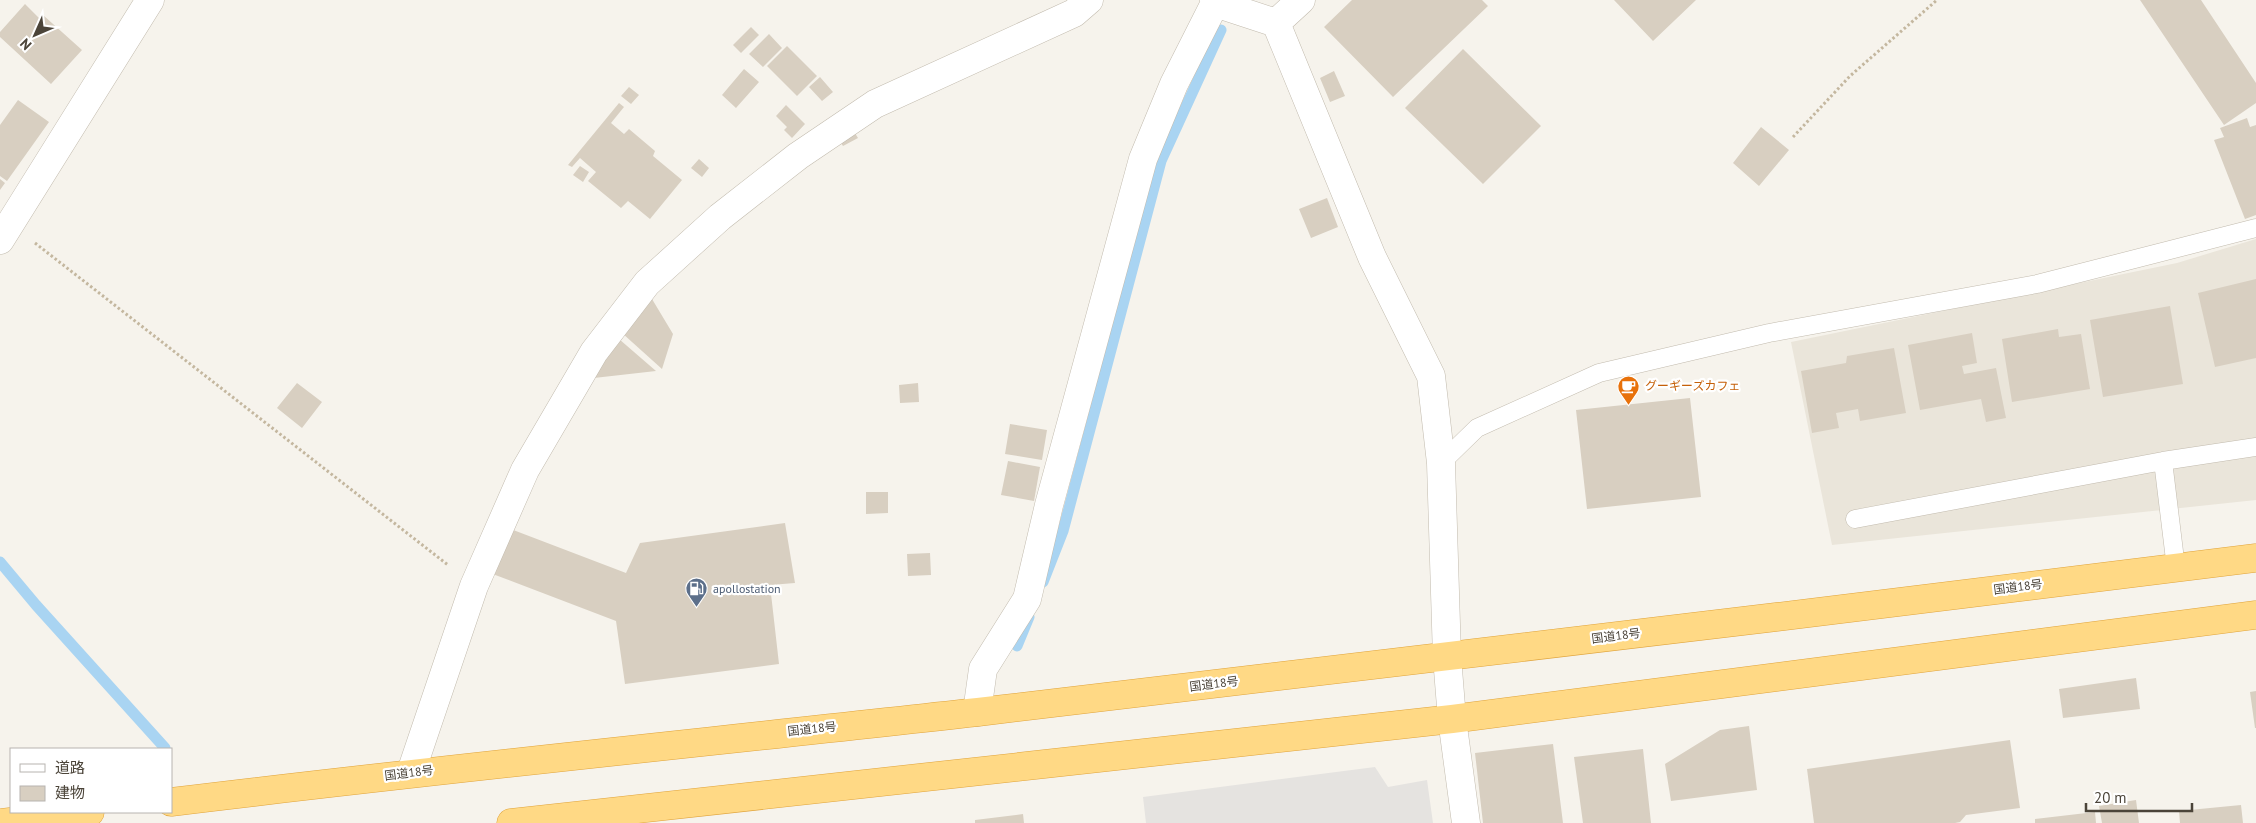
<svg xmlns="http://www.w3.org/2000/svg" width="2256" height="823" viewBox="0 0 2256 823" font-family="'PT Sans','Noto Sans JP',sans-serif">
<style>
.residential{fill:#eae5da}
.parking{fill:#e5e3e0}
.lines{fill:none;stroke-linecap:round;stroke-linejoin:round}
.stream{stroke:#a9d4f2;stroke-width:11}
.building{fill:#d8cfc1}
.service-casing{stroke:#c2bbae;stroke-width:19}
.minor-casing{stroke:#c2bbae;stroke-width:29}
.tertiary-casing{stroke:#c2bbae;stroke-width:29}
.trunk-casing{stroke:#e0a43c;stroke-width:29}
.path{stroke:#c4b79f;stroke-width:3;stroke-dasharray:2.5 2.5;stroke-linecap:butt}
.service{stroke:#fff;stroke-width:18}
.minor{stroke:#fff;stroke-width:28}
.tertiary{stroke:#fff;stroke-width:28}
.trunk{stroke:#ffd985;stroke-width:28}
.labels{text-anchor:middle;stroke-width:4.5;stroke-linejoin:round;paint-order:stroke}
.food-label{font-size:12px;fill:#c56008;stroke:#fff;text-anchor:start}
.street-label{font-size:12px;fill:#4b4439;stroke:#fff}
.service-label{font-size:12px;fill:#4e5e75;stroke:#fff;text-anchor:start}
</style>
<rect width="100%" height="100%" fill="#f6f3ec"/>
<path class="residential" d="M2256,239V500L1832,545L1791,342L2177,263Z"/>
<path class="parking" d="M1375,767L1388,787L1427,780L1433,823H1146L1143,797Z"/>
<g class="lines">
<path class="stream" d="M0,562L36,605L165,748
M1043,582L1063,531L1161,161L1221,30
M1017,646L1029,617"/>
</g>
<path class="building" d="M1352,0H1482L1488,6L1393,97L1324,27Z
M1614,0H1696L1653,41Z
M2140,0H2201L2256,83V103L2224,125Z
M25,4L40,19L43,15L82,50L51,84L0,37V32Z
M751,27L759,35L741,53L733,45Z
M769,34L782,48L763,67L749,54Z
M787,46L817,76L797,96L767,66Z
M1463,49L1541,126L1483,184L1405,108Z
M744,69L759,82L736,108L722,95Z
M1334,71L1345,96L1330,102L1320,78Z
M820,77L833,92L822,101L809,87Z
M629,87L639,95L631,104L621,96Z
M18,100L49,122L7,181L0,176V125Z
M619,103L624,107L611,123L624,134L629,129L655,151L653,156L682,180L650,219L628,201L621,208L588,181L596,172L580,158L572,167L568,165Z
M786,105L805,124L792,138L784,130L787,127L776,116Z
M2247,118L2250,127L2256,125V215L2245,219L2214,140L2224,137L2220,128Z
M1761,127L1789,150L1759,186L1733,163Z
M853,130L858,138L843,146L838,139Z
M699,159L709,168L702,177L691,168Z
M580,166L589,172L583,182L573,175Z
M0,179L5,183L0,190Z
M1327,198L1338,227L1311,238L1299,209Z
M2256,279V358L2215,367L2198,293Z
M652,299L673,334L662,369L622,333Z
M2170,306L2183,384L2103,397L2090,320Z
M2058,329L2059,337L2081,334L2090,389L2012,402L2002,339Z
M1972,333L1977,363L1962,366L1964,374L1996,368L2006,418L1986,422L1981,399L1920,410L1908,345Z
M619,339L656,371L585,379Z
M1894,348L1906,413L1860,421L1858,409L1836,413L1839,428L1812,433L1801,371L1846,363L1847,356Z
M297,383L322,402L302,428L277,408Z
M918,383L919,402L900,403L899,385Z
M1690,398L1701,497L1587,509L1576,410Z
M1010,424L1047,430L1042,460L1005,454Z
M1008,461L1040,467L1034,501L1001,495Z
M866,492H888V513L866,514Z
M785,523L795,583L770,585L779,664L625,684L616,621L490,573L508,528L626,573L640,543Z
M930,553L931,575L908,576L907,554Z
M2136,678L2140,709L2063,718L2059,689Z
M2256,691V728H2255L2250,692Z
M1749,726L1757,790L1671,801L1665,764L1720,730Z
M2010,740L2020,808L1966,815L1960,822L1955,823H1814L1807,769Z
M1553,744L1563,823H1483L1475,753Z
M1643,749L1651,823H1583L1574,757Z
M2136,800L2139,823H2102L2099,806Z
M2241,805L2243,823H2180L2179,811Z
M2095,812L2096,823H2035V819Z
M1023,814L1024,823H975V820Z"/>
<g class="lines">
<defs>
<path id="service" d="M2163,461L2176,568
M1441,463L1477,428L1599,373L1769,333L2037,284L2256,228
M1855,519L2163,461L2256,447"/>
<path id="minor" d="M1214,0L1215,3L1276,23L1372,257L1431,376L1441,463L1447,657L1452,719L1466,823
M1276,23L1301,0
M977,712L983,669L1027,599L1049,505L1143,159L1174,84L1215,3
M411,772L474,586L525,470L594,352L647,283L720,217L798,156L875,104L1074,13L1089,0"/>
<path id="tertiary" d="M0,240L150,0"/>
<path id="trunk" d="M171,802C440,769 709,742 978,712C1405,664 1830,610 2256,558
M0,823L90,812
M511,823L1452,719L2256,615"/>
</defs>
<use href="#service" class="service-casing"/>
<use href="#minor" class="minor-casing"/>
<use href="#tertiary" class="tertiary-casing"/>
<use href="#trunk" class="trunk-casing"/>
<path class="path" d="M1793,137L1850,76L1937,0
M35,243L448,565"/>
<use href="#service" class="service"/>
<use href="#minor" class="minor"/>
<use href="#tertiary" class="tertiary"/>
<use href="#trunk" class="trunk"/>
</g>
<defs>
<symbol id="cafe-pin" viewBox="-11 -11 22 30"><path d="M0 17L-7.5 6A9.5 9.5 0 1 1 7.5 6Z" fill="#e8710a" stroke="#fff"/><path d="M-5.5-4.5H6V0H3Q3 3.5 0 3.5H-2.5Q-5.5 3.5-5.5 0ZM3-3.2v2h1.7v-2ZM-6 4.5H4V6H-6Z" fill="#fff"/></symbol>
<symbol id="fuel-pin" viewBox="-11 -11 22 30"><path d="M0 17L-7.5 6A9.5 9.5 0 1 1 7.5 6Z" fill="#5c6f8a" stroke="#fff"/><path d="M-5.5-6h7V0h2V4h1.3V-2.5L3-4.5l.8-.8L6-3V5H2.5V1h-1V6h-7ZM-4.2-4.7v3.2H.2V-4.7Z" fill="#fff"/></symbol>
</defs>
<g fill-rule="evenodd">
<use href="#cafe-pin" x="1616" y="374" width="25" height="34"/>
<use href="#fuel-pin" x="684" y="576" width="25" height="34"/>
</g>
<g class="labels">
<g class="food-label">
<text x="1645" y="390">グーギーズカフェ</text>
</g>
<g class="street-label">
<text transform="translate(2018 587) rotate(-7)" y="4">国道18号</text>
<text transform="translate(1616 636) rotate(-7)" y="4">国道18号</text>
<text transform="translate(1214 684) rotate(-7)" y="4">国道18号</text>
<text transform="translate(812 729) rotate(-6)" y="4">国道18号</text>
<text transform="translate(409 773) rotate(-7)" y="4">国道18号</text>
</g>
<g class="service-label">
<text x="713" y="593">apollostation</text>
</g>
</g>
<rect x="10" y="748" width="162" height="65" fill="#ffffff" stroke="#b7b4b0"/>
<rect x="20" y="764" width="25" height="8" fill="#ffffff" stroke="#b7b4b0"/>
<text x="55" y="773" font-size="15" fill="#4b4439">道路</text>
<rect x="20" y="786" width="25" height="15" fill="#d8cfc1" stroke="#b7b4b0"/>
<text x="55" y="798" font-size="15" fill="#4b4439">建物</text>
<g transform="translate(35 35) rotate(225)" stroke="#ffffff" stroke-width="4" paint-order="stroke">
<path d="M0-4L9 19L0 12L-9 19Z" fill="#4b4439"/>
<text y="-8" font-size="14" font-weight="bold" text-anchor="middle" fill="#4b4439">N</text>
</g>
<path d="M2086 803v8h106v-8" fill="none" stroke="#4b4439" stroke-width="2.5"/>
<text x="2094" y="803" font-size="15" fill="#4b4439" stroke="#ffffff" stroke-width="4" paint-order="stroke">20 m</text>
</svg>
